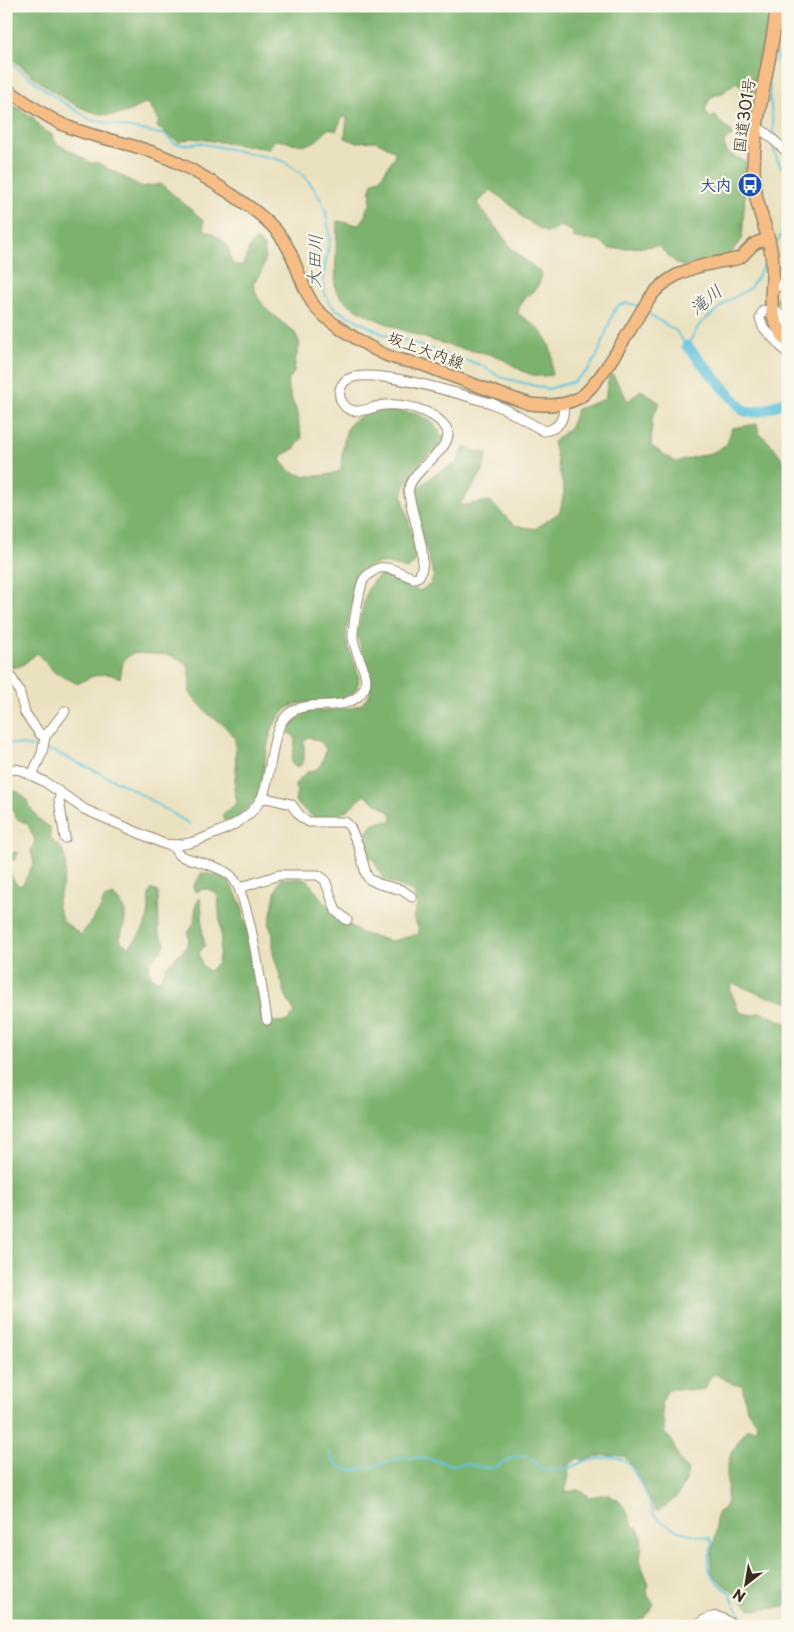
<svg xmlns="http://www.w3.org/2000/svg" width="794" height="1632" viewBox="0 0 794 1632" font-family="'Playpen Sans','Klee One',sans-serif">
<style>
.forest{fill:#7cb26e;stroke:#5c6e46}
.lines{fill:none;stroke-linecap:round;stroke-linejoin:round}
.stream{stroke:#5fc3dd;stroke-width:2}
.river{stroke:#5fc3dd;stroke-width:11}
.minor-casing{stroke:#92866e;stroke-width:11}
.major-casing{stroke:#92866e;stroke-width:14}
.highway-casing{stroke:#92866e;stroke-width:15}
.minor{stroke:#fff;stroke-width:9}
.major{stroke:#f6be86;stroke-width:11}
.highway{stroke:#f6be86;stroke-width:12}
.labels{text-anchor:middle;stroke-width:4.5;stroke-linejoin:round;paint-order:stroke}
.street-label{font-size:16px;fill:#3b2a1e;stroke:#fbf7ec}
.transit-label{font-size:16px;font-weight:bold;fill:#164399;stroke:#fbf7ec;text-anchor:end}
.water-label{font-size:18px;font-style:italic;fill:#465857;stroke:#fbf7ec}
</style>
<rect width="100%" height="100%" fill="#fbf7ec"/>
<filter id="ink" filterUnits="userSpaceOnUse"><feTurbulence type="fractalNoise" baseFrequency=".02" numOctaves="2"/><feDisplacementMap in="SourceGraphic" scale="10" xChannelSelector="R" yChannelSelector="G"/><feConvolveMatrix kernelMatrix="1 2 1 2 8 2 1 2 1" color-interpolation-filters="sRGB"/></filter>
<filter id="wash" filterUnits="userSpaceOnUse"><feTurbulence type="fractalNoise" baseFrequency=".0096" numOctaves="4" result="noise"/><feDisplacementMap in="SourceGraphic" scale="20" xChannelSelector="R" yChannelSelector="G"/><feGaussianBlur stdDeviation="1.12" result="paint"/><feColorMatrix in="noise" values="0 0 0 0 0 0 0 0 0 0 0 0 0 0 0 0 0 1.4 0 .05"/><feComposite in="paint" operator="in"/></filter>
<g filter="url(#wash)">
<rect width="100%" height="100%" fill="#eae1bf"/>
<path class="forest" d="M6,6H765L769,28L760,55L753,92L743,89L736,82L720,95H715L709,100L705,110L710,118L716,115L718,120L732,132V136L724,141C726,160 735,153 747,163L742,240L735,247L731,256L683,266L677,264L658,246L610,249L597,240H586L574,238L573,232L560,226L551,232H545L522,217L516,209L491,190L477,203L513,250L542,274C538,298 521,290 518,314C535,324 549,335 552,356C552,362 551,369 552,375C526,380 517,365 496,356C482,351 466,351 451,346C427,339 342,313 335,288L337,221L359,225L365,217L366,210L370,205L371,186L373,181L380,179L394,157L395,152L393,150L376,141L356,142L345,138L347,118L343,116L336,131L329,128C308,152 304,144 276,140L273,141L269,149L192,138L179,142L157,127L159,120L147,102C135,109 122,116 108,115C73,113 32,75 6,54Z
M6,101L33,117L41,129L51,134L57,144L75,153L90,163H98L142,187L161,184L203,220L204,229C211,233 223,238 227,246C230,252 229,259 234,265H243L250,246L256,239L264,246C267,260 263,273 253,284L257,296L266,309L295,333L300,344L296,357L294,372L287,383L293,403L298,413L299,426L302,438L295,448L283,455L280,460C284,464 287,470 292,472C303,478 331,477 341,470C342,459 343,432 350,424C365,408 406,408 424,417C433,421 438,429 443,437C438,449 434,450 425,458C414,469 407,480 402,495L417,555L414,564L406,569C385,563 381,559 361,571C357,586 346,622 346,638C347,654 365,674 356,689C345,708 306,696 288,708C261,727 269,772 255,799C249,810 237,818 226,823L222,815L237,803L234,788L236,771L235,738L223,724L209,715L190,693L189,668L186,663L170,655L132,653L123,662L120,678C105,670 90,676 78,684L54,672L37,653C27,661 19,672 6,665Z
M788,286V314L783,310L776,301L778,295Z
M610,370L628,401L641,390L660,403L652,418L651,446L676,462L714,452L727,444L732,428L757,424L759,433L773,446L786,464H788V1002L762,995L733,983L730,989L739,1012L753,1015L760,1012L788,1024V1605L775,1608L751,1610C740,1594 724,1588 712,1573C709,1561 713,1549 715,1537C716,1528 715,1520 718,1512L723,1509L727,1502V1469L731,1453L747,1429H756L757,1423L747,1410L742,1384L735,1385L715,1374L710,1377L705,1389C692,1392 681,1388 668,1389L661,1404L665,1434L671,1439L679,1459L688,1471C685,1489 674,1504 656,1511L634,1468L624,1456L605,1455L583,1460L578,1458L568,1466L569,1477L565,1492L578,1490L590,1497L607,1494L619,1501L626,1509L632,1525L638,1529L641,1535L642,1544L640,1562L648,1582L647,1588L648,1596L654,1604L644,1618L639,1619L627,1626H413L405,1621H398L395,1626H6V854L19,852L15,859L10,862L9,869L11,875L17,885H22C27,878 29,870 34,863L31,851L35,841L28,824L17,819L11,807L6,805V790C27,790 27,804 37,817C40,821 46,824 50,827V836L55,843L62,849L66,862L65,875L57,905L63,921L81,935L101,908L104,898L113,895C130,911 126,918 120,939L122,942L129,947C140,935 148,925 149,908C149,901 147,895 152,889L158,892L159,933L165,943L163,949L150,961L149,971L152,979L160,980L167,966L186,947L189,940L188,933L194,923L196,904L200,898C204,915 200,928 205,945L199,953L202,965L209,971L218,963L221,940L218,896C211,888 204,887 196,892L193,888C195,882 199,880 201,873L217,875L228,880L241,903L255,962L264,1021L286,1022L295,1013L286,996L273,953V935L269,925L275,893L281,878L307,879L321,899L333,911L360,933L392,941L419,934L418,927L413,917L417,905L414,892L383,879L374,860L367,857L362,844L370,826L383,821L391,822L392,815L389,811L364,795C348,810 340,818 318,820C313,817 297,805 295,801L297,791L294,785L307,772C321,771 323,760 326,749L321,742L309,737L304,741V760L300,766L295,767L292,764C291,754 296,747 295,737L284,730L307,712L350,708L362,704L370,694L371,681L357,635L366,593L373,581L381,575L390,576L419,591L430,585L434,575L418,524L414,505L418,488L434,475L458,462L464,447L487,454L483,471L459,506L490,501L514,525L535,529L560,512L564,491L553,442L570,427L577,409L605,399Z"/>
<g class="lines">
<path class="stream" d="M6,59L52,95L91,120L166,135L174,143L182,145L200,143L272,158L283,161L303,175L314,188L321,200L326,213L330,239L323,277L324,290L329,303L337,310L383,334L411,342L456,359L479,364L500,377L548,389L573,382L587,371L597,356L614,311L619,305L627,303L639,306
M775,62L781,45L788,39
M770,84C768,101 774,117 773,134
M773,144C774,158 781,166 788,177
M776,243L788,224
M647,313L676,331L687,346L700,324L728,301L749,289L766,263
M6,743L37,747
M46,750L55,752L127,786L190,824
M330,1453C343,1487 380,1460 404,1458C416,1457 427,1458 438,1461C443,1462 448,1464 453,1465C458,1465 463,1463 468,1464C476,1465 484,1469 491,1468C510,1464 511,1450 533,1459L539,1468L544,1470L569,1468L585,1461L613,1457L621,1459L630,1465L646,1494L654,1514L661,1521L678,1531L710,1538L712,1544L708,1563L709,1570L718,1583L730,1593L735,1606L752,1626"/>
<path class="river" d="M687,346L743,410C755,417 775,405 788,400"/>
</g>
</g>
<g filter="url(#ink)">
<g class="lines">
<defs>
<path id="minor" d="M757,127L767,134L788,153
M771,290L788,281
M772,307L788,323
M763,310L760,318L763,327L788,354
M6,669L19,690L25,713L40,734L45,737
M6,770L16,769L23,771L45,782L84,809L164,844C181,847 195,842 211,835C230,828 253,816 262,797C273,775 269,726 291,712C313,698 349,715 364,689C372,674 352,652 353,635C353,627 360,584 364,579C367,575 375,569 379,568C393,566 403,576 415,578L419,576C430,558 413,520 410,499C409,496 408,491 409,488C413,467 462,445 444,425C431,410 404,403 384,405C375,406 364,412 355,411C341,409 335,393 344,382C362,362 465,396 491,403L505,409L544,431C560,429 565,418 563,404
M32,775L42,753L45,737L65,711
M61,793L59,800L65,838
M262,797L291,804L301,817L309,822H345L350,827L359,847L366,874L369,879L379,884L402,890L412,897
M172,845L178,854L183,857C198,862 217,865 230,875C249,889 262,992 267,1020
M239,888L279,875H318L325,880L336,911L347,920
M694,1626C716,1613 714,1614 736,1626"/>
<path id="major" d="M6,89C25,101 44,116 64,125C88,136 115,140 140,148C174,158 202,175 231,194C253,209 276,224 288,248C298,267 302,289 315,307C326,321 376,353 394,358C403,361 413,362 423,365C458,379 494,392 530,404C546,406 564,406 579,398C601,384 633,324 648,300C665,277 687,268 714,263C722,261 733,261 741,257C744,255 746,251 749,249C754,242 761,241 769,239"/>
<path id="highway" d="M773,6L776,12L775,22C768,75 751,127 754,181C755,208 770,232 772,259C776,294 761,309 788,342"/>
</defs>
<use href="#minor" class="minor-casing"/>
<use href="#major" class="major-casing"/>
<use href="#highway" class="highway-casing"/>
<use href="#minor" class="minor"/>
<use href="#major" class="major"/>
<use href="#highway" class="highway"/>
</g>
</g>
<defs>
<symbol id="bus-disc" viewBox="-11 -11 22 22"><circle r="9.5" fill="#1a4fb4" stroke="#fbf7ec"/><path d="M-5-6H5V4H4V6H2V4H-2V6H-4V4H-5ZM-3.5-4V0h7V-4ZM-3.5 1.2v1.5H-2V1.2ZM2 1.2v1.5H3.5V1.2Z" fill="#fff"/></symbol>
</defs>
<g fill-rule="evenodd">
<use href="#bus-disc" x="736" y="171" width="28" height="28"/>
</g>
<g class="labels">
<g class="street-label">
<text transform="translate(744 115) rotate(-82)" y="6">国道301号</text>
<text transform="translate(426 350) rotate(20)" y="6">坂上大内線</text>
</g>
<g class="transit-label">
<text x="732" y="191">大内</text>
</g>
<g class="water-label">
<text transform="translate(315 261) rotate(-88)" y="6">大田川</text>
<text transform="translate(706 300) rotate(-39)" y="6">滝川</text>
</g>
</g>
<rect width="794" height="1632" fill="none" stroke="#fbf7ec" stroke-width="25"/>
<g transform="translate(746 1584) rotate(211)" stroke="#fbf7ec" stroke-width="4" paint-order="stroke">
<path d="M0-4L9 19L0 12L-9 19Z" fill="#3b2a1e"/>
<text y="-8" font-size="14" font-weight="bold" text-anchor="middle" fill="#3b2a1e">N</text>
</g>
</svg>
